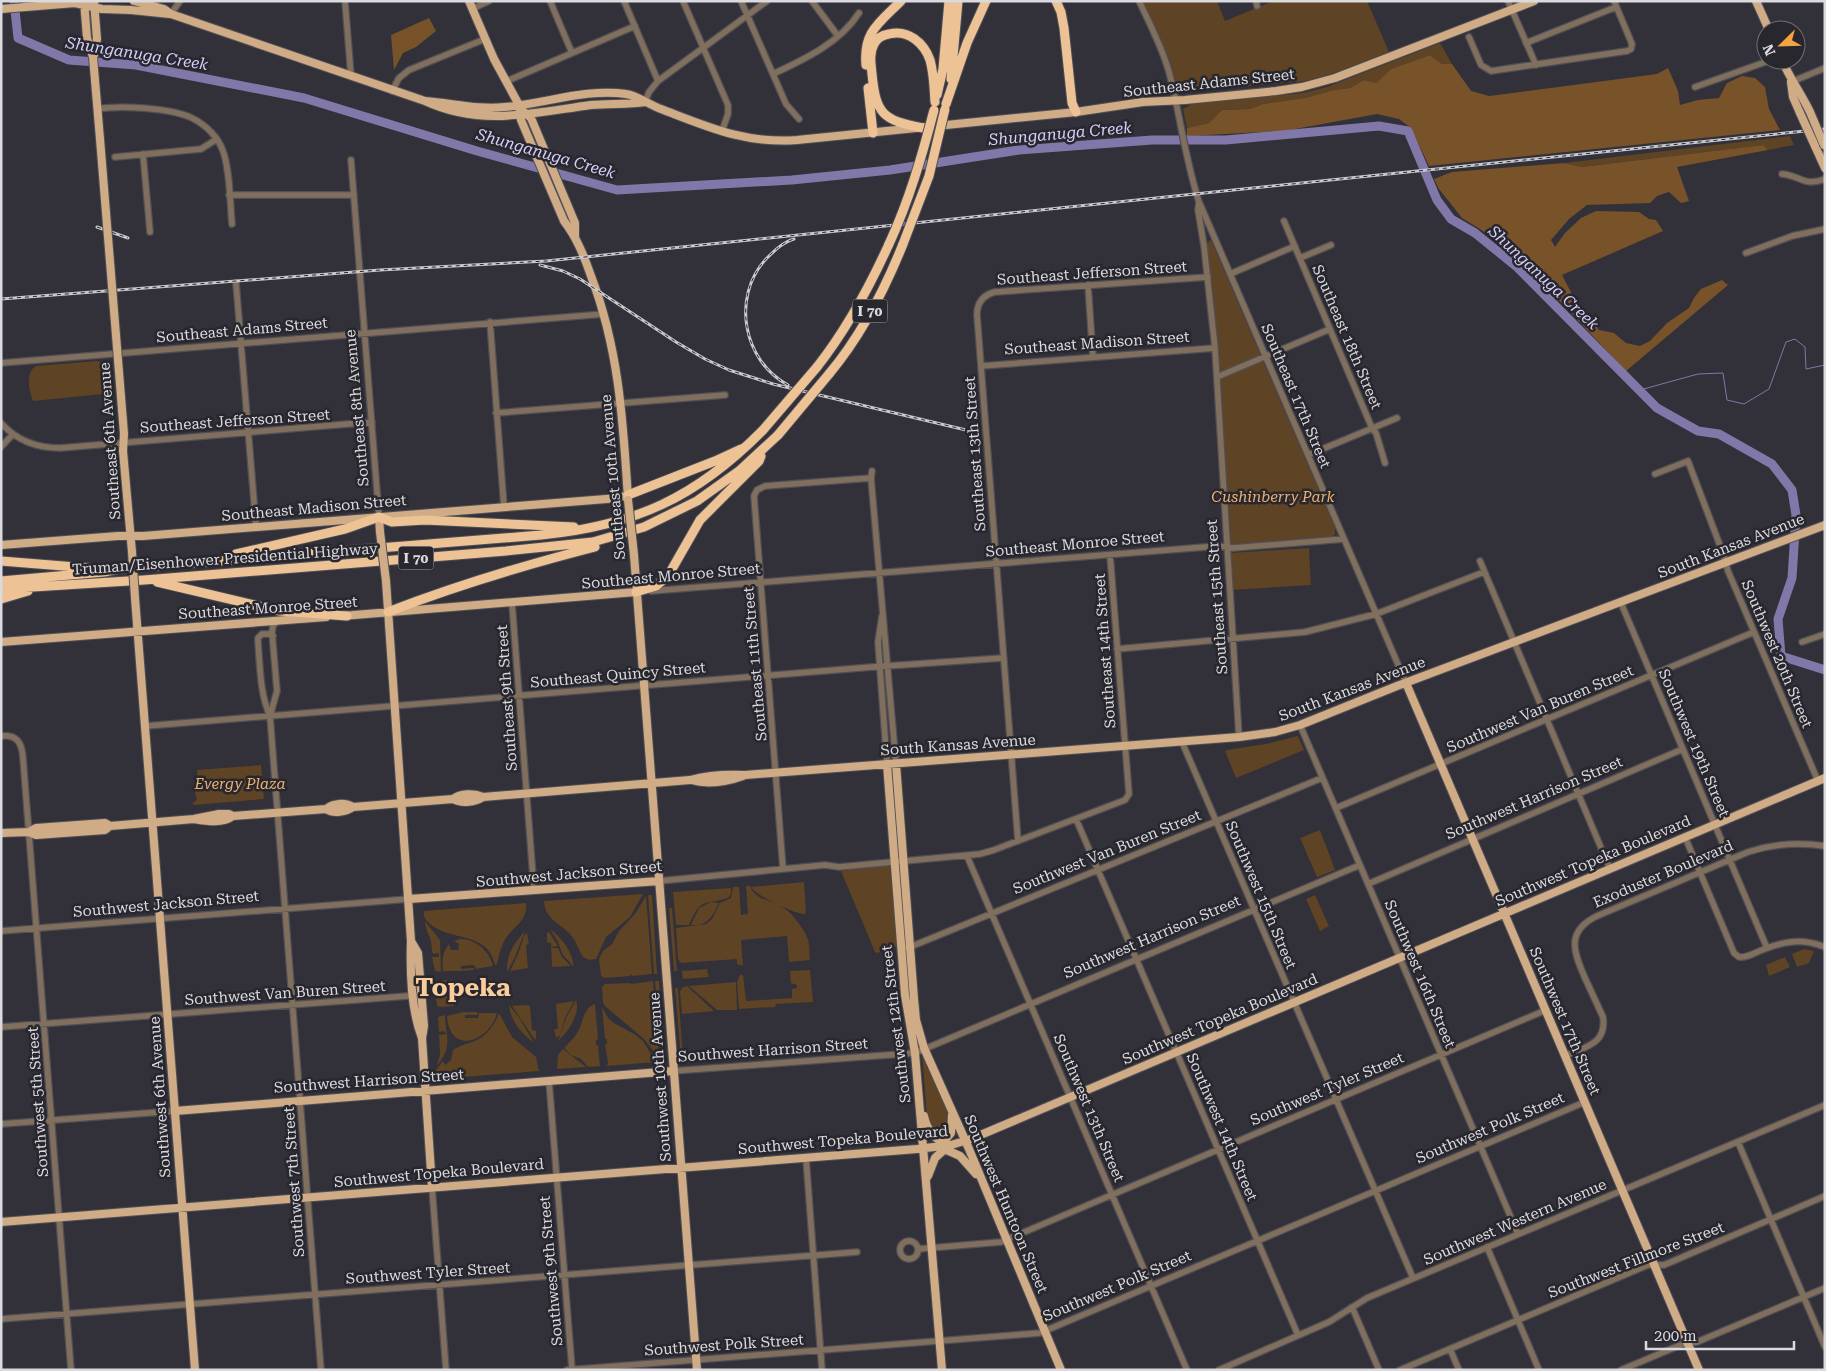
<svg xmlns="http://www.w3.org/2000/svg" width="1826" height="1371" viewBox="0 0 1826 1371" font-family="'Roboto Serif',serif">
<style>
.green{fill:#5e4324}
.forest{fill:#785329}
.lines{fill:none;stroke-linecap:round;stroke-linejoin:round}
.stream{stroke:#8177a9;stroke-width:1}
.river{stroke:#8177a9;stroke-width:9}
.minor-casing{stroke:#504f56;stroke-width:8}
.major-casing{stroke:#504f56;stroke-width:10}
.highway-casing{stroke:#504f56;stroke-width:11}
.minor{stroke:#806f5d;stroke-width:5.5}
.major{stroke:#cfab86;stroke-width:8}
.highway{stroke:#edc396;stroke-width:9}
.rail-casing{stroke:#c9c8cd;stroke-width:3}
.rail{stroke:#28272e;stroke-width:1;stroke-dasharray:4;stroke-linecap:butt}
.major-bridge-casing{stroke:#504f56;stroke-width:10;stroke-linecap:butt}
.highway-bridge-casing{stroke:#504f56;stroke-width:11;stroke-linecap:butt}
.major-bridge{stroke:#cfab86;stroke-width:8}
.highway-bridge{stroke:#edc396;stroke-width:9}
.labels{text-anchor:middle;stroke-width:5;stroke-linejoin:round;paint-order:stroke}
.shield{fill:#28272e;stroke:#a5a4aa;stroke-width:1}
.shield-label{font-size:14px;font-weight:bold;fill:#dbdadf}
.street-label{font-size:15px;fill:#dbdadf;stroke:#28272e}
.park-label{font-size:15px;font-style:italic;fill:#ecb171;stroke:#28272e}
.water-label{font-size:16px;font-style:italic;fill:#d7cefc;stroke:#28272e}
.town-label{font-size:25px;font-weight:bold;fill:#f9cc9c;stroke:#28272e}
</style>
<rect width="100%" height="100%" fill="#323038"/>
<path class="green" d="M1142,1H1217L1225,21L1273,1H1367L1389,52L1331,74L1305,81L1183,92L1176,88L1169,60Z
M1440,43L1452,64H1442L1430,55L1391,69L1376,83L1364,80L1350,88L1334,90L1305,98L1263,104L1250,109L1222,110L1209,123L1187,128L1183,109L1192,104L1303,93L1327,87Z
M1790,136L1794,145L1768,150L1763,145L1582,167L1564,163Z
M1211,240L1335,528V534L1331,538L1231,546L1230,544L1220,379L1207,244L1209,241Z
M98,361L104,365L107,392L103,394L33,401C29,391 25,372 36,366Z
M1309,548L1311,585L1232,590L1230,553Z
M1298,736L1304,750L1236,778L1225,751L1227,750L1266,744Z
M261,765L264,799L194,805L192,803L197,800L193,786L198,785L197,770Z
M1320,830L1335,870L1317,877L1300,838Z
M890,865L897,944L895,947L877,953L875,952L841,871Z
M804,882L806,913L805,914C795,914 756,896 751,887Z
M746,886H750C755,900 771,900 782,907C791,911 806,931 808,940C810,946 809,954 810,960L789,962L787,936L741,940L743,966L737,964V959L681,963L678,959L676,928L706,924L712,919L720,903L731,898L733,887H739L741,915L748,914Z
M731,888V894L728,898C703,906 702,896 689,925H676L673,892Z
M643,894L630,917L606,937L596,959L589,960L583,957C579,950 576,941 570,934C560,923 545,920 544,901Z
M648,895H652L657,974H654Z
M1315,895L1329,926L1320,931L1306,899Z
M646,896L652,974L633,976L630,974V976L604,978L601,976L599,959L603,951L612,944L619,931L635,914Z
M711,902L719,903C712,917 708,926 691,925L699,908Z
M526,903C528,921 514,926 506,938C501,946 499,955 497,964L495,965C487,927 443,945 424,917V911Z
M669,908H672L677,971H674Z
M425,921L440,940L441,972L435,971L432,957H439V954L438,953L433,954C431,950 432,946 431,941C429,934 425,929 425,921Z
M550,929C563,939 572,951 574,967L563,955L557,940Z
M525,931L515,957L507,972C506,955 514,943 525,931Z
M549,932L558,946L552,947V948H558L562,957L571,966L552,967L551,943L547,942V933Z
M527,933L529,944L526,945L528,968L510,971L518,954L524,936Z
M460,939C474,938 490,951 493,966L476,969L474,965L461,966V969L474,968V970C463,971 454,971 443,971C442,961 442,953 449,944L451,950H458L459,944L454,941Z
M1804,949L1814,951L1809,963L1797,967L1792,954Z
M1785,957L1790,967L1769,976L1766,965Z
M708,969L707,971L709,977L683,979L682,971Z
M810,970L813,1002L776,1004L775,1007L739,1009L737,982L740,975H743L746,1001L792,998V989L797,988V985L791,983L790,971Z
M452,980L457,984V989L439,992L436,989V981Z
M653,981L659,1058L644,1039L605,1006L603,1003L602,987L605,984L630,983L631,984Z
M655,981H659L664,1052H660Z
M736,982L737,1010H717L689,986Z
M687,986L714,1011L682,1014L680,991L683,987Z
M675,988H678L683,1059H681Z
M439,996H457L458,1001L453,1006L439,1007L437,1005L436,999Z
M576,1000C581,1013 568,1032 558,1041L566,1018Z
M574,1001L565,1018L560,1035L556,1038L554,1029H558L556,1004Z
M595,1004L598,1039L596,1040V1045H598L600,1066L588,1067L581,1059L571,1055L564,1048C568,1044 574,1038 577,1033C583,1025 583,1007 595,1004Z
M509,1005L520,1019L534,1043C521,1033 511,1022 509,1005Z
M526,1005L530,1006L532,1030L536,1031V1038L535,1040L512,1006Z
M602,1007L608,1018L614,1023L634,1034L643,1041L656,1062L607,1066L608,1062L605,1045L607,1044V1039H605Z
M463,1012H477L478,1015H465V1018H478L479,1013H497C490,1041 450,1057 447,1016Z
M499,1013L512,1037L536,1057L539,1071L437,1079L436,1070L443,1061L445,1065L451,1060L453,1050C460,1045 468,1044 475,1041C486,1036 495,1025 499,1013Z
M445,1015C446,1038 453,1046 437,1066L440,1055L439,1034L441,1035L446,1034L444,1031L439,1032L438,1017Z
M563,1049L586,1067L557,1069L558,1055Z
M922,1053L949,1114L950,1127L943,1139L933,1133L927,1118Z"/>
<path class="forest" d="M429,18L436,31L416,47L403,53L394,70L391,35Z
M1430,55L1442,64H1452L1471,91L1489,96L1657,74L1668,68L1678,91L1680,105L1698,100L1719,98L1727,83L1742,76L1755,78L1765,87L1769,109L1780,130L1429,166L1411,128L1399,119L1377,114L1284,131L1187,136V128L1209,123L1222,110L1250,109L1263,104L1305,98L1334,90L1350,88L1364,80L1376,83L1391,69Z
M1763,145L1768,150L1677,167L1689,201L1681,203L1669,192L1657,196L1650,203L1587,205L1569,219L1551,240L1555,247L1565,233L1581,218L1596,211L1639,212L1649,219L1656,220L1663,231L1562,275L1574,298L1599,330L1614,333L1626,343L1640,346L1650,341L1667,323L1689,308L1694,298L1701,289L1722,280L1728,285L1626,371L1517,256L1480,229L1462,218L1439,189L1434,179L1452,172L1564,163L1582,167Z"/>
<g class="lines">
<path class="stream" d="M1640,390L1698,374L1723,373L1727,400L1744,404L1769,389L1786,342L1795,339L1805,347L1806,369L1825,365"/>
<path class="river" d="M14,1L18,38L69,60L136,65L304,98L477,151L617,190L792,180L890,170L1019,150L1152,140H1226L1379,126L1408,131L1437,200L1451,219L1475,233L1517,267L1657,408L1698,431L1719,434L1772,464L1792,490L1796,515L1792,578L1778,619L1781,656L1825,670"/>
<defs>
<path id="minor" d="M345,1L351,76
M550,1L572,53
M624,1L658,81
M683,1L728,105V114L722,131
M741,1L786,104L799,119
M812,1L838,36
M1139,1C1150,24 1162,47 1169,72C1180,114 1185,159 1199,202L1198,210L1204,246L1215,348L1239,737
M1256,1L1257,6
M1508,1L1536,65
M472,9L489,1
M171,14L180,1
M1469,37L1481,65L1491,71L1627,51L1631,49L1632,44L1614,1
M1526,43L1616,7
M773,74C803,60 840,43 859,13
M507,81L635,26
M1791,82L1825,68
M1695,87L1771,60
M392,91L399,78L409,70L485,39
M645,102L649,92L658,81L767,1
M97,109C121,105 171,108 192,118C206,125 218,137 223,151C230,170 230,203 232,224
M143,154L150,232
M115,157L201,149L217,139
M351,160L379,517
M1782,174C1802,176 1803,187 1825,179
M229,195H354
M1200,204L1406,683
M1284,221L1372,428L1376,433L1385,463
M1746,253L1792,236L1825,229
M1300,258L1331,245
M1230,274L1295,246
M236,283L256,526
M1088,285L1093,357
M490,322L504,507
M1,363C202,348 403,329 604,314
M981,366L1215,348
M1217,377L1330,329
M496,413L725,395
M1,423C17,441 36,448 60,448L372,422
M1,447L13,434
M1308,455L1397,418
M872,471L871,478L896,764
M1655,474L1688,461L1724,556L1728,571L1818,781
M1480,561L1610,869
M651,591L1218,546L1233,548L1344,539
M512,603L534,890
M1621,603L1767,948
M882,616L878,642L887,764
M277,621L273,626L272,632L277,691L270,716L321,1370
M1802,642L1825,634
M1117,649L1305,632L1376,614L1484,572
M270,716C260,694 260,667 258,642V638L262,634H269L273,636
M1300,725L1518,1234
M146,726L872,667L1003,658
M1,736C17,734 22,743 23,758L71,1370
M1182,742L1413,1278
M1336,808L1754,632
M1076,819L1298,1335
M1685,837L1734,953L1739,957C1747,958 1754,953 1762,950C1784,941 1802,938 1825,947
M1018,841L977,315C977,303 983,295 995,292L1208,277
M967,856L1187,1370
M783,869L754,496L757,490L765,486L871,478
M659,881L825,865L839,867L980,854L994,850L1125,800L1129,794L1110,555
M1368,884L1683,749
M1,931L409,899
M901,948L910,947L1322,778
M1,1027L421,995
M1565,1056C1585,1047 1607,1044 1603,1017C1597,1004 1591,991 1585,978C1573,951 1566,931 1597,916L1748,852C1773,844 1799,842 1825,846
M673,1071L915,1053L1360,865
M549,1081L572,1369
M1,1124L175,1111
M1738,1142L1825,1347
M806,1158L822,1370
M432,1187L446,1370
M900 1250a9 9 0 1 1 18 0a9 9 0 1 1-18 0Z
M1487,1247L1539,1370
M918,1249L1001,1242L1546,1010
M1352,1307L1379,1370
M1,1319L857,1252
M1450,1349L1459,1370
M567,1370L1040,1333L1585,1102
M1219,1370L1329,1322L1367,1298L1825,1105
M1400,1370L1648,1265H1664L1825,1196
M1621,1370L1683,1344L1697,1342L1825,1288"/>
<path id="major" d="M84,1L87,38L93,57L100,139
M134,1L164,9L171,14L425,101C482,127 532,113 591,105C609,103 627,105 645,102
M469,1L494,59L519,105L521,120L564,221C577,238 584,256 591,276C619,349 623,421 628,498
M1756,1L1769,30
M94,2L97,39L94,55
M1,9L75,3L102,9L131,10L170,14
M1782,60C1790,79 1801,93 1810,112
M1791,82L1793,97L1800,113
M425,101C452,103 478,110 505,107C543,104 587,88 626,94C636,95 650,105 661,109C708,127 745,144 797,140L1076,112L1143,102L1185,100L1276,91L1302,87L1335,78L1534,1
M524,112L531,118L575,223V236
M1815,146L1825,168
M122,409L124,434L123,451L132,552
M379,517L380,532
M1,545L118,536H143L619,498L628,495
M634,555L697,1370
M386,581L411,941C410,970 411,1010 422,1038
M135,598L195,1370
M342,616L636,592
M1,642L326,617
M1406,683L1699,1370
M887,764L905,995L915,1053L942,1370
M896,764L914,999L916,1020L924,1048L969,1149L1061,1370
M691,780C709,785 726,782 743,776
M453,799C462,804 475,802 483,797L690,780C709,775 726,774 745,775L1239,737L1275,732L1300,725L1397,686L1825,525
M326,809C333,803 345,802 353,807
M194,819C206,821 222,824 233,816L326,809C333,814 346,812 353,807L453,799C461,793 474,793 483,797
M29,832L36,828L105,823L110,826
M1,833L29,832L36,835L105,830L110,826L194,819L219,814H229L233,816
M409,899L659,881
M411,941L418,953L424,1026L422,1038L432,1187
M175,1111L673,1071
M924,1116C927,1130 934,1140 948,1144
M941,1144L951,1133L952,1115
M940,1147L960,1156L976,1174
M928,1176L935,1158L947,1147
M1,1222L917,1149L951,1145L971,1139L1825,778"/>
<path id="highway" d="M1056,1L1061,12L1064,28L1072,103L1076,112
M866,65C863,32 879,23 901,1
M951,79L958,1
M868,88L873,133
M937,95L943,69L949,1
M946,104L967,43L986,1
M923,128C883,120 876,115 872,74C871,64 869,53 874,44C877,38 883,35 889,34C908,29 924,43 930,60C934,74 934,88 935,102
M817,367C847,329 869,288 889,244
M829,374C860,337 885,289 903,244
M628,495L715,461L741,449
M236,554L345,529L379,517L392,522L425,520L574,527
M1,561L88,568
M1,581L104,572L118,569L541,535C635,526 697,497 763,430
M157,582L280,611L347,616
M1,589L144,580L506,551L593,542L644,527L697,501L739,471L778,435
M636,592L656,586L668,576L700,520L759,461L761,456
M1,599L28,591
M388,612C455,586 525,565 595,547"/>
</defs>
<use href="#minor" class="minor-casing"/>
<use href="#major" class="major-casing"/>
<use href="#highway" class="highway-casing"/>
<use href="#minor" class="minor"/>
<use href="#major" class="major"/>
<use href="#highway" class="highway"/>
<defs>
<path id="rail" d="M97,227L128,238
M540,265L563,271L580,279L676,342L705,359L729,370L773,384L966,430
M1,299L380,270L546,261L1825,129
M788,385C743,361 731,297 766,259C774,251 783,242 794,239"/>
</defs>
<use href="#rail" class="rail-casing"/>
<use href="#rail" class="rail"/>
<defs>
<path id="major-bridge" d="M1810,112L1824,145
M1800,113L1815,146
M100,139L122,409
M628,500L634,555
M380,532L386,581
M132,552L135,598"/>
<path id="highway-bridge" d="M889,244C909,201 922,156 934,110
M903,244L929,176L945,109
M763,430L817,367
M778,435L829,374"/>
</defs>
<use href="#major-bridge" class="major-bridge-casing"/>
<use href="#highway-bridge" class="highway-bridge-casing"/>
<use href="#major-bridge" class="major-bridge"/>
<use href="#highway-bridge" class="highway-bridge"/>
</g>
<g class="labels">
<g class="shield">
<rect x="852.5" y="299.5" width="35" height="23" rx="4"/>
<rect x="398.5" y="546.5" width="35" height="23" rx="4"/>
</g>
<g class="shield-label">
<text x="870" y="316">I 70</text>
<text x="416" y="563">I 70</text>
</g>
<g class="street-label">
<text transform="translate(1209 83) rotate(-6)" y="5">Southeast Adams Street</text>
<text transform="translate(1092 273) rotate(-4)" y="5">Southeast Jefferson Street</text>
<text transform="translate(242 330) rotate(-5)" y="5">Southeast Adams Street</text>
<text transform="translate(1347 337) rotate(67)" y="5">Southeast 18th Street</text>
<text transform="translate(1097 343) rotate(-4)" y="5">Southeast Madison Street</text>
<text transform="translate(1296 396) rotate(67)" y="5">Southeast 17th Street</text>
<text transform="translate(357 408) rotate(-95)" y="5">Southeast 8th Avenue</text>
<text transform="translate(235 421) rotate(-4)" y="5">Southeast Jefferson Street</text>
<text transform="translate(110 441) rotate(-94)" y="5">Southeast 6th Avenue</text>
<text transform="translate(975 454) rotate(-94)" y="5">Southeast 13th Street</text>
<text transform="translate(613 477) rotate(-95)" y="5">Southeast 10th Avenue</text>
<text transform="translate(314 508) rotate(-5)" y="5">Southeast Madison Street</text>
<text transform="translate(1075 544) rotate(-5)" y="5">Southeast Monroe Street</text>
<text transform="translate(1731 546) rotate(-21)" y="5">South Kansas Avenue</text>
<text transform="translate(225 559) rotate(-4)" y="5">Truman/Eisenhower Presidential Highway</text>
<text transform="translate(671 576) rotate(-5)" y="5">Southeast Monroe Street</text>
<text transform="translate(1217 597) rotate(-94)" y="5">Southeast 15th Street</text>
<text transform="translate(268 608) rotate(-4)" y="5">Southeast Monroe Street</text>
<text transform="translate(1105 651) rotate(-94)" y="5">Southeast 14th Street</text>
<text transform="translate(1777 654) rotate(67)" y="5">Southwest 20th Street</text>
<text transform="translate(755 664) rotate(-95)" y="5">Southeast 11th Street</text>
<text transform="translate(618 675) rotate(-5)" y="5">Southeast Quincy Street</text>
<text transform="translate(1352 689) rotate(-21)" y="5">South Kansas Avenue</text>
<text transform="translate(507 698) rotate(-94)" y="5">Southeast 9th Street</text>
<text transform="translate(1540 709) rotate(-23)" y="5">Southwest Van Buren Street</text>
<text transform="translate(1694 743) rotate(67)" y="5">Southwest 19th Street</text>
<text transform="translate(958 745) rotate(-4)" y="5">South Kansas Avenue</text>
<text transform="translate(1534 798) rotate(-23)" y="5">Southwest Harrison Street</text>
<text transform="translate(1107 852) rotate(-22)" y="5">Southwest Van Buren Street</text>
<text transform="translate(1593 861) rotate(-23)" y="5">Southwest Topeka Boulevard</text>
<text transform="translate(569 874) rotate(-5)" y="5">Southwest Jackson Street</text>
<text transform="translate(1663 874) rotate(-23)" y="5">Exoduster Boulevard</text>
<text transform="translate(1261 895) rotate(67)" y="5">Southwest 15th Street</text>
<text transform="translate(166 904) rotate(-5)" y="5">Southwest Jackson Street</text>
<text transform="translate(1152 937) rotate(-23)" y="5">Southwest Harrison Street</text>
<text transform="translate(1420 974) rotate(67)" y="5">Southwest 16th Street</text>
<text transform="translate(285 993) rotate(-4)" y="5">Southwest Van Buren Street</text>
<text transform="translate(1220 1019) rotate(-23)" y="5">Southwest Topeka Boulevard</text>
<text transform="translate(1565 1021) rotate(67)" y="5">Southwest 17th Street</text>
<text transform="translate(896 1024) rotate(-97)" y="5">Southwest 12th Street</text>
<text transform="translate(773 1050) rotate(-4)" y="5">Southwest Harrison Street</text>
<text transform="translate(660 1077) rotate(-94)" y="5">Southwest 10th Avenue</text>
<text transform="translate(369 1081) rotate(-4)" y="5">Southwest Harrison Street</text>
<text transform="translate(1327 1089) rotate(-23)" y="5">Southwest Tyler Street</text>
<text transform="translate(160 1097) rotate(-94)" y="5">Southwest 6th Avenue</text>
<text transform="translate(38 1102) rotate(-94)" y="5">Southwest 5th Street</text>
<text transform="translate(1089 1108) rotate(67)" y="5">Southwest 13th Street</text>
<text transform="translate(1222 1127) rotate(67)" y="5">Southwest 14th Street</text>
<text transform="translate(1490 1128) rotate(-23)" y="5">Southwest Polk Street</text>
<text transform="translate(843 1140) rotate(-5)" y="5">Southwest Topeka Boulevard</text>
<text transform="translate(439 1173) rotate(-5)" y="5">Southwest Topeka Boulevard</text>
<text transform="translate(294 1182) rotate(-94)" y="5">Southwest 7th Street</text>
<text transform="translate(1006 1204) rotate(67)" y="5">Southwest Huntoon Street</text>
<text transform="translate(1515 1222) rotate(-23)" y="5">Southwest Western Avenue</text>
<text transform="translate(1636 1260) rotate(-21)" y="5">Southwest Fillmore Street</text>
<text transform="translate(551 1271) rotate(-95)" y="5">Southwest 9th Street</text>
<text transform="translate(428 1273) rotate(-4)" y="5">Southwest Tyler Street</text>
<text transform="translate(1117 1286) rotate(-23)" y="5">Southwest Polk Street</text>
<text transform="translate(724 1345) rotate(-4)" y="5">Southwest Polk Street</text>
</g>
<g class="park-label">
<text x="1273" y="502">Cushinberry Park</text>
<text x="240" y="789">Evergy Plaza</text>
</g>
<g class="water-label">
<text transform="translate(137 53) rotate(9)" y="6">Shunganuga Creek</text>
<text transform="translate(1060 133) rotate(-5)" y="6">Shunganuga Creek</text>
<text transform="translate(546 153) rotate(16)" y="6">Shunganuga Creek</text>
<text transform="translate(1544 277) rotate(43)" y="6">Shunganuga Creek</text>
</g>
<g class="town-label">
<text x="463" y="996">Topeka</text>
</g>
</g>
<rect width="1826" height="1371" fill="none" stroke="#dbdadf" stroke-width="5"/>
<g transform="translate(1781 45) rotate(247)"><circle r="24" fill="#28272e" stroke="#706f75"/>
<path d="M0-4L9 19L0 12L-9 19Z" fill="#f3a443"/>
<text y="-8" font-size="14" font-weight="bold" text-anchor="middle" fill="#dbdadf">N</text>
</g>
<path d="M1646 1341v8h148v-8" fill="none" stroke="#dbdadf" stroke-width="2.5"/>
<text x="1654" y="1341" font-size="15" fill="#dbdadf" stroke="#28272e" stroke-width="4" paint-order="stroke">200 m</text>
</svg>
